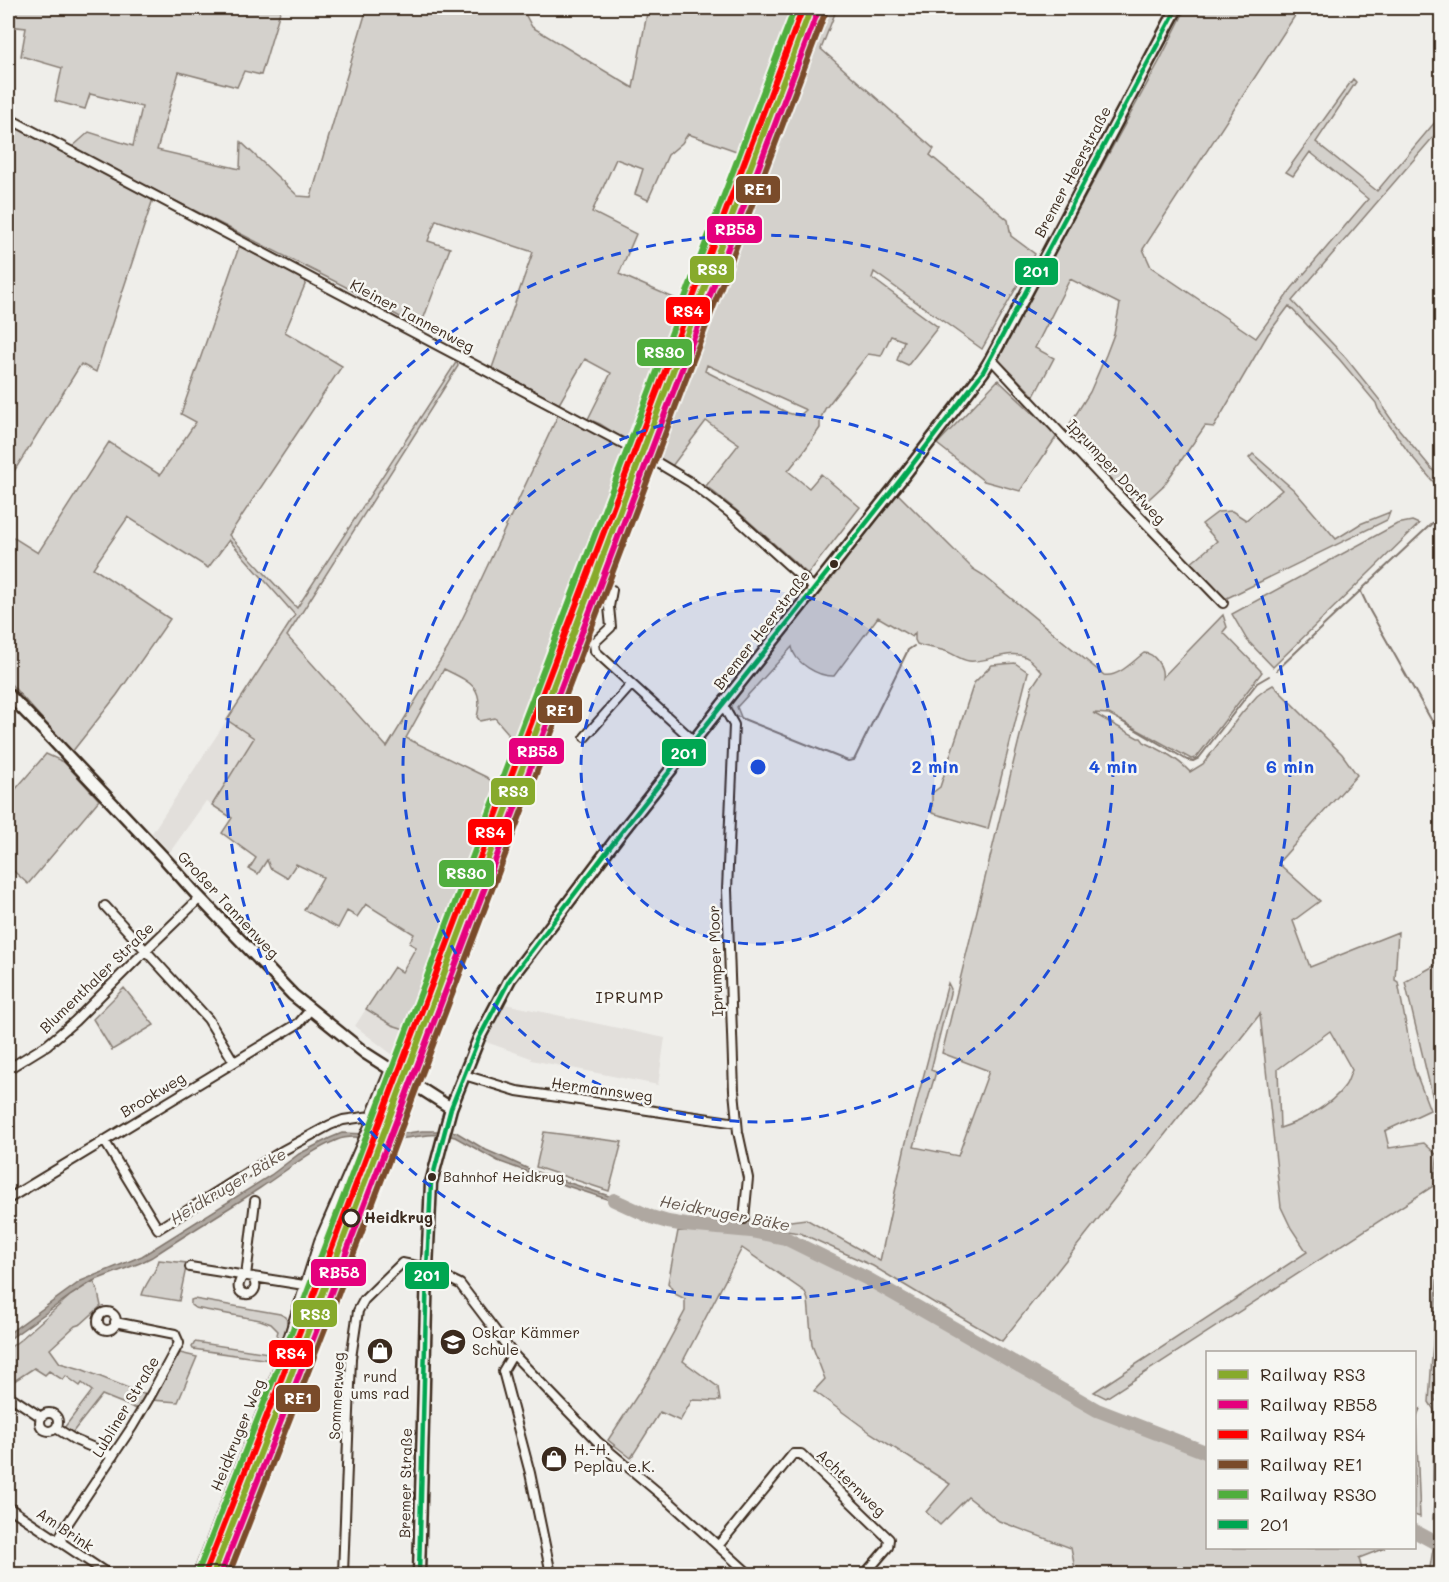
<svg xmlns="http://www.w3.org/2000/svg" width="1449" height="1582" viewBox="0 0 1449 1582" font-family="Mali,sans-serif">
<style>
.built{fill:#e2dfdb}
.green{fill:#d4d1cc;stroke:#887e75;stroke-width:1.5;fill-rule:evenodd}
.water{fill:#afa8a1;stroke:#81766d;stroke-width:1.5}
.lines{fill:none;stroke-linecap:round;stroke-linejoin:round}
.stream{stroke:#81766d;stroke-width:2}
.river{stroke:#afa8a1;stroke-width:14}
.street-casing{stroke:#3b2a1e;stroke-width:12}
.secondary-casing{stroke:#3b2a1e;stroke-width:15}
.street{stroke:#f6f6f2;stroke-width:8}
.secondary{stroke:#f6f6f2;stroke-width:10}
.bus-1-casing{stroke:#f6f6f2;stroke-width:9}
.bus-1{stroke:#00a651;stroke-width:4.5}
.rail-1-casing{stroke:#f6f6f2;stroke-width:10}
.rail-2-casing{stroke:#f6f6f2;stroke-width:10}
.rail-3-casing{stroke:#f6f6f2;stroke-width:10}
.rail-4-casing{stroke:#f6f6f2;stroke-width:10}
.rail-5-casing{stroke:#f6f6f2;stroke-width:10}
.rail-1{stroke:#87aa2c;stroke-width:6}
.rail-2{stroke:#e5007d;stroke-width:6}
.rail-3{stroke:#f00;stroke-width:6}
.rail-4{stroke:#7a4b2a;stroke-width:6}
.rail-5{stroke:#50ae3d;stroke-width:6}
.ring{fill:none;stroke:#1d4ed8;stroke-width:3;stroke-dasharray:10 8}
.bus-dot{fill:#3b2a1e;stroke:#f6f6f2;stroke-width:2}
.stop-dot{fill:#f6f6f2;stroke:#3b2a1e;stroke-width:3}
.labels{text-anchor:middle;stroke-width:5;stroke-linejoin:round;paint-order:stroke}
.bus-label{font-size:14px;fill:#3b2a1e;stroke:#f6f6f2;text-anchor:start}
.street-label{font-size:15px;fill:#3b2a1e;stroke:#f6f6f2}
.stop-label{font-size:15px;font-weight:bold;fill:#3b2a1e;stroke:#f6f6f2;text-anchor:start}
.poi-label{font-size:15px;fill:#3b2a1e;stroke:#f6f6f2;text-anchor:start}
.neighbourhood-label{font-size:16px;letter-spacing:1.5px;fill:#3b2a1e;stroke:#f6f6f2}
.water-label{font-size:16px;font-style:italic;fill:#64564c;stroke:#f6f6f2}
.centre{fill:#1d4ed8;stroke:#f6f6f2;stroke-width:3}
.ring-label{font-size:18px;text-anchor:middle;font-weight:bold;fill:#1d4ed8;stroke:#f6f6f2;stroke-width:5;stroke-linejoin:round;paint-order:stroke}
.line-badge{stroke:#f6f6f2;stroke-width:2}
.badge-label{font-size:16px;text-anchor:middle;font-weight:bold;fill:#fff}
</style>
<rect width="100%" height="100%" fill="#efeeea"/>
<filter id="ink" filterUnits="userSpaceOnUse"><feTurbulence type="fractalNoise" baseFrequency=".0167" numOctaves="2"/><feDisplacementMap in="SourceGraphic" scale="12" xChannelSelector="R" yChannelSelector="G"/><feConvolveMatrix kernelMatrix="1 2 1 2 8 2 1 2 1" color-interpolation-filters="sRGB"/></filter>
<g filter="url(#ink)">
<path class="built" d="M808,8H819L675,382L533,760L472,928L345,1252L328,1300L334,1303L230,1574H206L374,1144L378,1121L402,1062L355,1026L366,1009L392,1025L414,1032L484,854L509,786L542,706Z
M227,720L254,738L212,805L206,801L170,852L152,833Z
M505,1004L665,1038L658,1085L531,1060V1058L486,1042Z"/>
<path class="green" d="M8,8H281L261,75L244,71L237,87L179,72L157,150L240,169L241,142L298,196L311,197L367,8H525L524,12L532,27L633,88L648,8H808L645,428L642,432L640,449L600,424L588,419L611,373L585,359L559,404L492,368L533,252L436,220L428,241L450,248L420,328L344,286L71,148L89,132L133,146L142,107L90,94L85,109L55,101L62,68L21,56L26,28L8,26ZM688,134L745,154L685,303L619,274L636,234L592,212L616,159L643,169L635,194L648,200L668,155L682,143Z
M819,8H837L821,49L934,149L930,155L1008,220L1011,236L1035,254L982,349L874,272L872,278L938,327L908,365L897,360L904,341L891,336L881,356L868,354L825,409L820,420V428L804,451L788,471L809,488L821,474L860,507L808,574L735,509L706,486L739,444L706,421L672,466L648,454ZM707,365L806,410L799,416L788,413L705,371Z
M1186,8H1300L1143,249L1151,267L1256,338L1292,288L1368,199L1310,152L1293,176L1286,172L1353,79L1356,82L1316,142L1377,191L1441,115V128L1292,301L1346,358L1382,403L1384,409L1393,422L1441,480V491L1409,453L1378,409L1376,403L1340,360L1289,306L1268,334L1214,427L1205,426L1164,485L1138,509L1066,430L1090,392L1106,355L1114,334L1120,304L1070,279L1035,348L1054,358L1034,396L997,358L1160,60Z
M8,123L153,199L96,372L81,364L8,481Z
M240,244L307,280L285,332L342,366L229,535L297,608L457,361L458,366L287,636L387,747L448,648L470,603L559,413L561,416L611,441L635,455L542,706L509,786L505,791L484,854L414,1032L392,1025L366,1009L394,967L402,972L416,947L409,943L414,934L366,904L357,917L347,911L338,928L304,910L323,877L296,864L287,878L270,868L267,860L258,874L249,869L256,858L222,833L232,818L212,805L254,738L227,720L295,615L229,540L208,568L128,517L93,568L170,619L117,695L72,752L8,681V534L38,553L109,442L160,475L196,422L181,414ZM444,669C468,681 485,686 477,717L480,721L495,718L508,733L510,753L504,768L500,788L486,777L406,738Z
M998,380L1057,436L1020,491L984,481L937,444Z
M1253,454L1294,490L1336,539L1360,524L1390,512L1387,520L1223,600L1189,565L1217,541L1202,524L1218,512L1232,511L1246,520L1282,490L1249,458Z
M896,492L973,569L983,575L1104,675C1118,678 1133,661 1144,653C1155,653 1164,668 1162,678L1223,615L1227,627L1223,632L1262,672L1196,758L1191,759L1109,714L1093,713L1138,738H1141L1144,742C1161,750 1177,758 1190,772L1203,764L1241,714L1257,696L1266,689L1273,685L1342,754L1357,775L1278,863L1320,901L1293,921L1310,967L1398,932L1395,980L1398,982L1414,1068L1430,1110L1385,1131L1389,1148L1424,1143L1438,1156L1435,1175L1438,1183L1106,1398L1094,1392L1307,1252L1291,1228L1281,1207L1260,1014L1002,1341L942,1306L936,1304L873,1266L800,1233L751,1226L806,1219L880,1261L905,1146L948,983L951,989L931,1070L936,1072L914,1147L958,1156L989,1071L942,1053L1032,687L1042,672C1038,668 1033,662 1029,659C1012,647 988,663 969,661C961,660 955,655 948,652C938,648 927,648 917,644L915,640V633L912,637L878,617L834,676C819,677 794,663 792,647L737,707L741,717H735L729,702L837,572ZM1330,1031L1352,1070C1349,1076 1348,1083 1344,1087C1330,1106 1302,1121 1280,1128L1278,1069Z
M1412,521L1419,524L1273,667L1247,640L1232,614L1397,524Z
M1015,663L1028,672L988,829L932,813V793L940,787L974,683L992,665Z
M46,754L64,762L99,800L28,884L8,866V798Z
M1441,962V1132L1405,982Z
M124,988L154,1025L112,1050L93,1019Z
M544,1132L622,1142L609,1191L536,1167Z
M1441,1223L1442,1323L1435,1401L1441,1398L1442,1514L1433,1519L1435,1487L1433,1481L1434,1416V1410L1429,1402Z
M678,1231L749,1233L784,1238L868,1280L1097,1411L1207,1455L1208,1548H1385L1359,1558L1363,1574H1076L1071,1548L999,1521L968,1497L940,1525L926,1512L950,1484L871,1433L814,1391L825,1379L812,1345L808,1300L805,1292L742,1248L683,1361L718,1387L720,1401L692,1400L680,1421L660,1412L631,1458L608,1440L650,1376L685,1311V1299L675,1294L668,1283Z
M159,1260L187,1263L179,1301L142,1295C145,1283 156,1273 159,1260Z
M93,1281L97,1288L101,1306L81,1324L75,1326L50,1349L60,1363L81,1369L146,1395L137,1409L102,1395L72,1433L64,1428L92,1391L82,1383L80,1386L66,1376L63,1380L49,1371L45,1375L34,1368L8,1385V1349L20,1340L71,1295Z
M194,1299L280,1314L286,1317C290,1330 280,1347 275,1359L270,1360L193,1349L192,1347L195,1342L268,1353L274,1346L278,1331L271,1324L260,1320L195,1308L191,1305V1300Z
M180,1353L197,1357L178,1402L152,1400Z
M1420,1409L1416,1418L1420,1517L1414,1515L1415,1411Z
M1434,1543L1441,1547V1574H1429Z"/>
<path class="water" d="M422,1131H449L456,1132L486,1150L507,1159L531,1170L609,1196L631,1207L555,1182L498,1161L455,1137C435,1131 413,1138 392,1140C374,1141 355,1133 337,1140C309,1151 285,1172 260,1188C224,1212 188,1233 152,1257L140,1263L93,1281L71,1295L8,1340V1334L81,1281L142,1256L271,1175L299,1154L330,1138L342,1133L392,1135Z"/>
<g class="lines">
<path class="stream" d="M1442,514L1362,589L1361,592L1370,611L1442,739
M1277,670L1360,591
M741,718L848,761L854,760L908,650L914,646
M1121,721L1187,760L1193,761L1199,758L1257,683L1269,676"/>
<path class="river" d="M614,1200L651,1217L668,1222L686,1225L751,1231L785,1238L868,1279L1097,1410L1208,1453
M1414,1531L1442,1546"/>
<defs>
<path id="street" d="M8,118L643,454L690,482L734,516L814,588
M991,359L1106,482L1223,603
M612,590L609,607L611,627L594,643L595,651L694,741
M722,704L734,725L727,890L734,1091L738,1132L748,1178L744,1219
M585,737L631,685
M105,906L208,1019L234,1062
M8,1069L47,1045L75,1021L146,950L200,898
M464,1075L517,1091L737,1123
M104,1140L158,1229L282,1151L330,1125L343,1120L371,1116
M8,1199L299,1023L310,1010
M190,1267L304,1285
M243,1276C226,1299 265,1301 253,1277
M246,1276L255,1201
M98 1321a9 9 0 1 1 18 0a9 9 0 1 1-18 0Z
M513,1354L503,1371L530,1473L551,1574
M8,1395L41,1417
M40 1422a9 9 0 1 1 18 0a9 9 0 1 1-18 0Z
M56,1428L75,1440L113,1456
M8,1507L108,1574
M62,1543L61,1535L64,1529L132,1427L152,1393L179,1343L175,1334L115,1322
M718,1546L793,1454H801L889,1539L888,1547L865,1574
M198,1574L279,1367L319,1241L370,1124L371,1116L390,1069
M343,1574L351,1358L358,1311L364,1300L402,1263L427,1268L460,1284L513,1354L597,1441L672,1504L749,1574"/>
<path id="secondary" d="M8,694L50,737L164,858L197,895L293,995L365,1053L451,1108
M419,1574L427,1268L431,1183L451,1108L479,1038L510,979L552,924L620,834L902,478L983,372L991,359L1021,303L1177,8"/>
</defs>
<use href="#street" class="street-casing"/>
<use href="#secondary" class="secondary-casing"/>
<use href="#street" class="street"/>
<use href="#secondary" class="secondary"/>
<defs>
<path id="bus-1" d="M419,1574L427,1268L431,1183L451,1108L479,1038L510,979L620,834L902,478L983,372L1177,8"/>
</defs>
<use href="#bus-1" class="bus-1-casing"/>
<use href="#bus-1" class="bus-1"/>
<defs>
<path id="rail-1" d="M213,1574L314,1316L811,8"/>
<path id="rail-2" d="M221,1574L321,1319L818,11"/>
<path id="rail-3" d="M206,1571L307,1313L803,8"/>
<path id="rail-4" d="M229,1574L328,1321L825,13"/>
<path id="rail-5" d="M199,1569L300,1311L795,8"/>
</defs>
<use href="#rail-1" class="rail-1-casing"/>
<use href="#rail-2" class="rail-2-casing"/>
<use href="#rail-3" class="rail-3-casing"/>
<use href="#rail-4" class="rail-4-casing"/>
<use href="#rail-5" class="rail-5-casing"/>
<use href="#rail-1" class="rail-1"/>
<use href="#rail-2" class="rail-2"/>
<use href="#rail-3" class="rail-3"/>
<use href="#rail-4" class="rail-4"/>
<use href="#rail-5" class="rail-5"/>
</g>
</g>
<circle cx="758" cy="767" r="177" fill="#1d4ed8" fill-opacity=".12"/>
<g class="ring">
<circle cx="758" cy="767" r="177"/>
<circle cx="758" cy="767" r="355"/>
<circle cx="758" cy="767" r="532"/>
</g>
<defs>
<symbol id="school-disc" viewBox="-11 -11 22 22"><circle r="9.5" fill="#3b2a1e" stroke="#f6f6f2"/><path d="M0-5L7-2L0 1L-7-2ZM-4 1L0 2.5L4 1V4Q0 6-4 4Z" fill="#fff"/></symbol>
<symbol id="shop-disc" viewBox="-11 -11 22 22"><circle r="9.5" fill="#3b2a1e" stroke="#f6f6f2"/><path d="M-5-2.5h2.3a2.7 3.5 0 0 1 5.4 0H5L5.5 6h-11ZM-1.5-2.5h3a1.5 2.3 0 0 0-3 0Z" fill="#fff"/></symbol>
</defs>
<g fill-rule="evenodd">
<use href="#school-disc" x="438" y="1327" width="30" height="30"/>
<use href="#shop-disc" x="365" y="1336" width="30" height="30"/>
<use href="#shop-disc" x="539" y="1444" width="30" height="30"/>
</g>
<g class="bus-dot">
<circle cx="834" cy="564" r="5"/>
<circle cx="432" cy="1177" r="5"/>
</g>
<circle class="stop-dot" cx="351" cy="1218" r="8"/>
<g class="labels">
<g class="bus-label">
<text x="443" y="1182">Bahnhof Heidkrug</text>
</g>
<g class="street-label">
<text transform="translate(1073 172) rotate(-62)" y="5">Bremer Heerstraße</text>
<text transform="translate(412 316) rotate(28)" y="5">Kleiner Tannenweg</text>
<text transform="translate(1116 472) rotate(47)" y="5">Iprumper Dorfweg</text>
<text transform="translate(762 630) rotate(-52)" y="5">Bremer Heerstraße</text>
<text transform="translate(228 905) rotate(47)" y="5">Großer Tannenweg</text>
<text transform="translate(716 961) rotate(-92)" y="5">Iprumper Moor</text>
<text transform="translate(97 978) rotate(-44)" y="5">Blumenthaler Straße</text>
<text transform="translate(602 1090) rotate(8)" y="5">Hermannsweg</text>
<text transform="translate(153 1095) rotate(-31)" y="5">Brookweg</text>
<text transform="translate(337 1396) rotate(-87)" y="5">Sommerweg</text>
<text transform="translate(126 1407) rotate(-59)" y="5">Lubliner Straße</text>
<text transform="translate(238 1435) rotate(-68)" y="5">Heidkruger Weg</text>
<text transform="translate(406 1483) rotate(-89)" y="5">Bremer Straße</text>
<text transform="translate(851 1483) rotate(44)" y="5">Achternweg</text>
<text transform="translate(65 1530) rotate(34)" y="5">Am Brink</text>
</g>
<g class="stop-label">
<text x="364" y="1223">Heidkrug</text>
</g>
<g class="poi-label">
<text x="472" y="1338">Oskar Kämmer<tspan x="472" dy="17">Schule</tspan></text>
<text x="380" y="1382" text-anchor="middle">rund<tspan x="380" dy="17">ums rad</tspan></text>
<text x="574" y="1455">H.-H.<tspan x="574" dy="17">Peplau e.K.</tspan></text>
</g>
<g class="neighbourhood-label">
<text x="630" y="1003">IPRUMP</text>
</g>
<g class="water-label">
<text transform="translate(228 1186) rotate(-31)" y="6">Heidkruger Bäke</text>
<text transform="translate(725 1213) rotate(11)" y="6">Heidkruger Bäke</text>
</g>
</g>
<circle cx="758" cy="767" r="9" class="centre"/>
<g class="ring-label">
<text x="935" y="773">2 min</text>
<text x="1113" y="773">4 min</text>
<text x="1290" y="773">6 min</text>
</g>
<g class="line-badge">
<rect x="735" y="175" width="46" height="29" rx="6" fill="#7a4b2a"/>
<rect x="706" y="215" width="57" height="29" rx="6" fill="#e5007d"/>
<rect x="689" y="255" width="46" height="29" rx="6" fill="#87aa2c"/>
<rect x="1014" y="257" width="45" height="29" rx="6" fill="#00a651"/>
<rect x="665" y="296" width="46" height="29" rx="6" fill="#f00"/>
<rect x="636" y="338" width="57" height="29" rx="6" fill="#50ae3d"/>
<rect x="537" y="695" width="46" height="29" rx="6" fill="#7a4b2a"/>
<rect x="508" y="737" width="57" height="28" rx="6" fill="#e5007d"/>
<rect x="661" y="738" width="46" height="29" rx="6" fill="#00a651"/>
<rect x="490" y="777" width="46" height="29" rx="6" fill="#87aa2c"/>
<rect x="467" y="818" width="46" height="28" rx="6" fill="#f00"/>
<rect x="438" y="859" width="57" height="29" rx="6" fill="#50ae3d"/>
<rect x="310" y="1258" width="57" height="29" rx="6" fill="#e5007d"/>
<rect x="404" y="1261" width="46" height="29" rx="6" fill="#00a651"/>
<rect x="292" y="1299" width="46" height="29" rx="6" fill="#87aa2c"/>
<rect x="268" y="1339" width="46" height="29" rx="6" fill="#f00"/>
<rect x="275" y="1384" width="46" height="29" rx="6" fill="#7a4b2a"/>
</g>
<g class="badge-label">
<text x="758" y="195">RE1</text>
<text x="735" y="235">RB58</text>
<text x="712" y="275">RS3</text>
<text x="1036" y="277">201</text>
<text x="688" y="317">RS4</text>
<text x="664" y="358">RS30</text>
<text x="560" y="716">RE1</text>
<text x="537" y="757">RB58</text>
<text x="684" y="759">201</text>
<text x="513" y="797">RS3</text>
<text x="490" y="838">RS4</text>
<text x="466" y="879">RS30</text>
<text x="339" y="1278">RB58</text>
<text x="427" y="1281">201</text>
<text x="315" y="1320">RS3</text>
<text x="291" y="1359">RS4</text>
<text x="298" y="1404">RE1</text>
</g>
<rect width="1449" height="1582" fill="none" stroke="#f6f6f2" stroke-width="30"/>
<rect x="15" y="15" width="1419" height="1552" fill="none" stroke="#3b2a1e" stroke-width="2" filter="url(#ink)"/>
<rect x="1206" y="1351" width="210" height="198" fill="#f6f6f2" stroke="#aba49d" stroke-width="1.5"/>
<rect x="1218" y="1370" width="30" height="9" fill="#87aa2c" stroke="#aba49d" stroke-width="1.5"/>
<text x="1260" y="1381" font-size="18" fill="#3b2a1e">Railway RS3</text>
<rect x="1218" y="1400" width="30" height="9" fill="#e5007d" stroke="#aba49d" stroke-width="1.5"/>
<text x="1260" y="1411" font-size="18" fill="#3b2a1e">Railway RB58</text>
<rect x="1218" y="1430" width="30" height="9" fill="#ff0000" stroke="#aba49d" stroke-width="1.5"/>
<text x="1260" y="1441" font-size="18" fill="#3b2a1e">Railway RS4</text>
<rect x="1218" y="1460" width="30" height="9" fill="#7a4b2a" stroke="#aba49d" stroke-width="1.5"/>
<text x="1260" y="1471" font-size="18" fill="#3b2a1e">Railway RE1</text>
<rect x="1218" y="1490" width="30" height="9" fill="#50ae3d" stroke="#aba49d" stroke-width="1.5"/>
<text x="1260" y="1501" font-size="18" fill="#3b2a1e">Railway RS30</text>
<rect x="1218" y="1520" width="30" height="9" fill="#00a651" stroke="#aba49d" stroke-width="1.5"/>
<text x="1260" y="1531" font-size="18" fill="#3b2a1e">201</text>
</svg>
